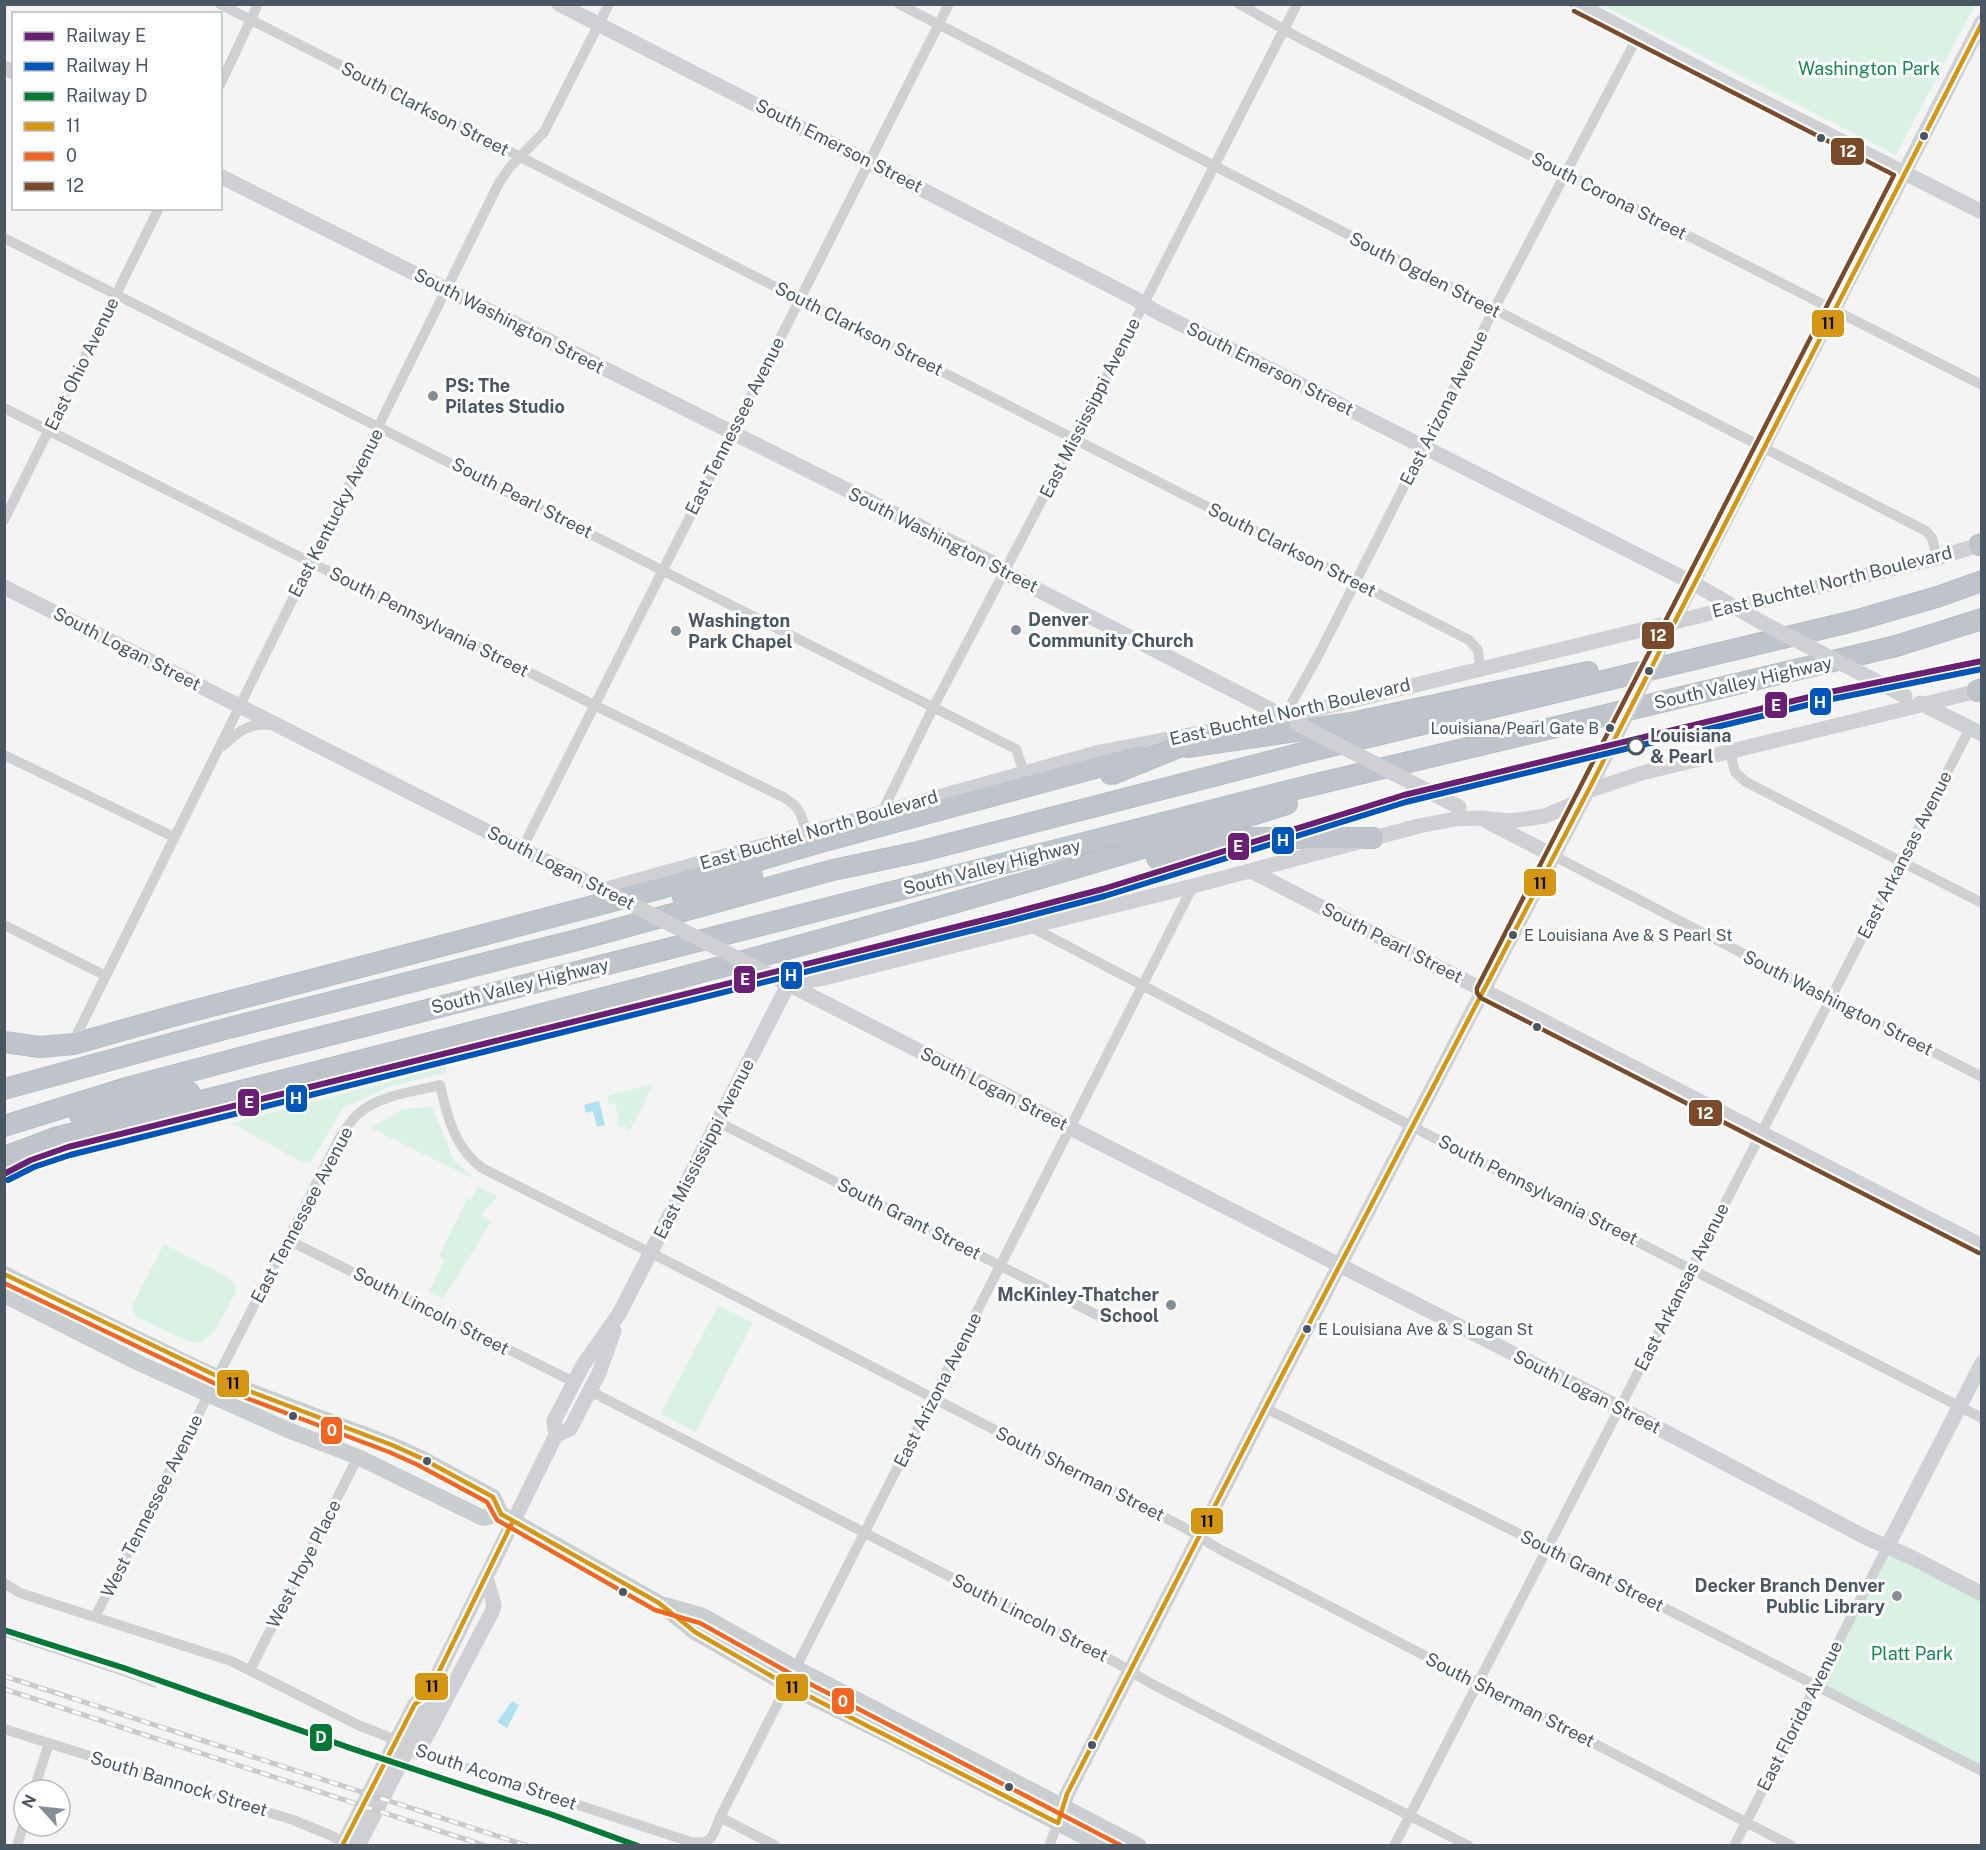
<svg xmlns="http://www.w3.org/2000/svg" width="1986" height="1850" viewBox="0 0 1986 1850" font-family="'Public Sans',sans-serif">
<style>
.green{fill:#d9f2e3}
.water{fill:#aee2f0}
.lines{fill:none;stroke-linecap:round;stroke-linejoin:round}
.highway-casing{stroke:#b9bec3;stroke-width:22}
.street{stroke:#ced0d2;stroke-width:10}
.secondary{stroke:#ced0d4;stroke-width:15}
.primary{stroke:#caced1;stroke-width:16}
.highway{stroke:#bec4c9;stroke-width:20}
.tram{stroke:#c9cacc;stroke-width:1.5}
.rail-casing{stroke:#c9cacc;stroke-width:5}
.rail{stroke:#fff;stroke-width:3;stroke-dasharray:9;stroke-linecap:butt}
.highway-bridge-casing{stroke:#b9bec3;stroke-width:22;stroke-linecap:butt}
.street-bridge{stroke:#ced0d2;stroke-width:10}
.secondary-bridge{stroke:#ced0d4;stroke-width:15}
.highway-bridge{stroke:#bec4c9;stroke-width:20}
.bus-1-casing{stroke:#fff;stroke-width:9}
.bus-2-casing{stroke:#fff;stroke-width:9}
.bus-3-casing{stroke:#fff;stroke-width:9}
.bus-1{stroke:#d49613;stroke-width:4.5}
.bus-2{stroke:#f26522;stroke-width:4.5}
.bus-3{stroke:#7a4b2a;stroke-width:4.5}
.rail-1-casing{stroke:#fff;stroke-width:10}
.rail-2-casing{stroke:#fff;stroke-width:10}
.rail-3-casing{stroke:#fff;stroke-width:10}
.rail-1{stroke:#691f74;stroke-width:6}
.rail-2{stroke:#0055b8;stroke-width:6}
.rail-3{stroke:#047835;stroke-width:6}
.bus-dot{fill:#4a5661;stroke:#fff;stroke-width:2}
.poi-dot{fill:#868d94;stroke:#fff;stroke-width:2}
.stop-dot{fill:#fff;stroke:#4a5661;stroke-width:3}
.labels{text-anchor:middle;stroke-width:6;stroke-linejoin:round;paint-order:stroke}
.bus-label{font-size:16px;fill:#4a5661;stroke:#fff;text-anchor:start}
.park-label{font-size:18px;fill:#17864f;stroke:#fff}
.street-label{font-size:18px;fill:#4a5661;stroke:#fff}
.poi-label{font-size:18px;font-weight:bold;fill:#4a5661;stroke:#fff;text-anchor:start}
.stop-label{font-size:18px;font-weight:bold;fill:#4a5661;stroke:#fff;text-anchor:start}
.line-badge{stroke:#fff;stroke-width:2}
.badge-label{font-size:16px;text-anchor:middle;font-weight:bold;fill:#fff}
.pale-badge-label{font-size:16px;text-anchor:middle;font-weight:bold;fill:#111}
</style>
<rect width="100%" height="100%" fill="#f4f4f4"/>
<path class="green" d="M1602,5H1975L1896,155Z
M445,1067L447,1072L388,1087L343,1108L310,1163L302,1162L231,1123Z
M653,1084L631,1129L626,1130L625,1125L618,1127L617,1120L619,1119L615,1103L609,1104L607,1096Z
M432,1106L454,1160L476,1180L371,1128L400,1110Z
M477,1186L498,1196L482,1214L491,1222L443,1299L429,1292L444,1260L439,1256L467,1199L471,1201Z
M164,1244L228,1277L236,1286L235,1294L215,1331L201,1342H190L136,1317L132,1306Z
M718,1305L753,1323L696,1432L661,1414Z
M1887,1547L1981,1595V1766L1816,1685Z"/>
<path class="water" d="M599,1101L605,1125L597,1127L593,1111L586,1113L584,1105Z
M512,1701L519,1705L507,1728L497,1722Z"/>
<g class="lines">
<defs>
<path id="highway" d="M1979,545L1982,544
M1977,691L1982,689
M1187,747L1351,723L1588,672
M1157,858L1197,846L1251,838H1373
M683,897L752,876
M4,1042L40,1047L74,1044L173,1016L662,888L821,842L1140,756
M4,1089L225,1029L581,939L833,870L918,852L1314,750L1854,621L1937,597L1982,581
M80,1115L134,1102L189,1092
M4,1126L123,1089L266,1051L1304,787L1896,646L1982,619
M4,1157L55,1138C467,1034 881,931 1287,804"/>
</defs>
<use href="#highway" class="highway-casing"/>
<path class="street" d="M220,4L1469,640L1478,650L1480,668
M899,4L1926,531L1932,538L1937,558
M1239,4L1301,39L1982,385
M220,85L258,4
M4,238L1016,749L1024,772
M4,408L594,705L783,797C799,806 802,815 806,832
M4,520L159,208
M1284,717L1320,652L1493,311L1638,36
M223,746C238,731 250,722 272,725
M1730,752L1735,772L1746,782L1982,903
M4,755L174,837
M882,812L934,706L1110,370L1297,4
M522,849L949,4
M1554,856L1982,1077
M4,925L106,976
M1031,927L1413,1127L1982,1418
M78,1032L499,183L510,167L544,132L609,4
M718,1122L1099,1316
M288,1240L574,1382
M590,1391L1115,1662L1152,1684L1469,1846
M1265,1408L1548,1548L1982,1771
M4,1583L20,1593L231,1661L358,1725L386,1736
M95,1617L340,1137C346,1129 351,1120 358,1114C379,1095 413,1092 440,1085C448,1118 454,1147 482,1168L669,1262L1185,1528L1219,1549L1792,1846
M250,1670L358,1457
M4,1729L293,1820L330,1835
M414,1751L691,1842C713,1845 713,1835 720,1817L1193,886
M34,1790L49,1743
M720,1817L776,1846
M17,1846L24,1823
M1049,1846L1058,1823
M1394,1846L1970,728
M1734,1846L1887,1547"/>
<path class="secondary" d="M559,4L1134,298L1155,311L1693,583L1759,621
M1577,4L1726,83L1982,212
M4,68L14,72
M220,176L993,563L1011,576L1287,718
M4,587L611,894
M1670,627L1982,22
M1920,703L1982,734
M1488,822L1554,856
M1251,871L1982,1246
M603,890L1100,752L1284,717L1937,558L1979,545
M782,981L1620,1408L1867,1538L1911,1557L1982,1594
M788,985L824,978L1193,886L1419,826L1455,819L1480,818L1511,821L1545,816L1571,805L1588,791L1642,773L1982,690
M556,1435L570,1429L599,1373L614,1331
M1887,1547L1982,1363
M418,1752L492,1612L494,1605L486,1577
M1060,1817L1067,1794L1265,1408L1614,740
M342,1846L415,1704L427,1696L556,1435L554,1421L583,1365L619,1314L788,985
M358,1846L428,1710L427,1696"/>
<path class="primary" d="M4,1274L197,1368L244,1389L392,1445L421,1458L493,1497L501,1514L659,1603L695,1632L787,1685L898,1740L1102,1846
M4,1295L141,1364L288,1430L358,1457L483,1518L501,1514
M665,1605L703,1616L796,1668L1139,1846"/>
<use href="#highway" class="highway"/>
<path class="tram" d="M4,1636L126,1676L155,1687"/>
<defs>
<path id="rail" d="M4,1676L528,1846
M4,1689L486,1846"/>
</defs>
<use href="#rail" class="rail-casing"/>
<use href="#rail" class="rail"/>
<defs>
<path id="highway-bridge" d="M1110,775L1206,736"/>
</defs>
<use href="#highway-bridge" class="highway-bridge-casing"/>
<path class="street-bridge" d="M386,1736L414,1751
M330,1835L351,1846"/>
<path class="secondary-bridge" d="M1759,621L1905,696
M1298,724L1459,807
M1614,740L1663,641
M611,894L782,981"/>
<use href="#highway-bridge" class="highway-bridge"/>
<defs>
<path id="bus-1" d="M4,1274L244,1389L392,1445L421,1458L493,1497L501,1514L659,1603L695,1632L787,1685L1058,1823
M1058,1823L1067,1794L1265,1408L1588,791L1982,23
M342,1846L415,1704L427,1696L513,1521"/>
<path id="bus-2" d="M4,1283L241,1396L389,1452L418,1465L487,1502L497,1520L655,1610L700,1623L793,1675L1122,1846"/>
<path id="bus-3" d="M1574,11L1894,175L1477,988V993L1481,998L1979,1253"/>
</defs>
<use href="#bus-1" class="bus-1-casing"/>
<use href="#bus-2" class="bus-2-casing"/>
<use href="#bus-3" class="bus-3-casing"/>
<use href="#bus-1" class="bus-1"/>
<use href="#bus-2" class="bus-2"/>
<use href="#bus-3" class="bus-3"/>
<defs>
<path id="rail-1" d="M4,1174L31,1160L68,1147L1012,913L1103,889L1404,795L1830,692L1982,661"/>
<path id="rail-2" d="M8,1180L34,1167L70,1155L1014,920L1105,896L1406,802L1832,699L1982,669"/>
<path id="rail-3" d="M4,1630L124,1668L353,1749L553,1815L638,1846"/>
</defs>
<use href="#rail-1" class="rail-1-casing"/>
<use href="#rail-2" class="rail-2-casing"/>
<use href="#rail-3" class="rail-3-casing"/>
<use href="#rail-1" class="rail-1"/>
<use href="#rail-2" class="rail-2"/>
<use href="#rail-3" class="rail-3"/>
</g>
<g class="bus-dot">
<circle cx="1924" cy="136" r="5"/>
<circle cx="1821" cy="138" r="5"/>
<circle cx="1649" cy="671" r="5"/>
<circle cx="1610" cy="728" r="5"/>
<circle cx="1513" cy="935" r="5"/>
<circle cx="1537" cy="1027" r="5"/>
<circle cx="1307" cy="1329" r="5"/>
<circle cx="293" cy="1416" r="5"/>
<circle cx="427" cy="1461" r="5"/>
<circle cx="623" cy="1592" r="5"/>
<circle cx="1092" cy="1745" r="5"/>
<circle cx="1009" cy="1787" r="5"/>
</g>
<g class="poi-dot">
<circle cx="433" cy="396" r="6"/>
<circle cx="1016" cy="630" r="6"/>
<circle cx="676" cy="631" r="6"/>
<circle cx="1171" cy="1305" r="6"/>
<circle cx="1897" cy="1596" r="6"/>
</g>
<circle class="stop-dot" cx="1636" cy="746" r="8"/>
<g class="labels">
<g class="bus-label">
<text x="1599" y="734" text-anchor="end">Louisiana/Pearl Gate B</text>
<text x="1524" y="941">E Louisiana Ave &amp; S Pearl St</text>
<text x="1318" y="1335">E Louisiana Ave &amp; S Logan St</text>
</g>
<g class="park-label">
<text x="1869" y="75">Washington Park</text>
<text x="1912" y="1660">Platt Park</text>
</g>
<g class="street-label">
<text transform="translate(425 109) rotate(27)" y="6">South Clarkson Street</text>
<text transform="translate(839 146) rotate(27)" y="6">South Emerson Street</text>
<text transform="translate(1609 196) rotate(27)" y="6">South Corona Street</text>
<text transform="translate(1425 275) rotate(27)" y="6">South Ogden Street</text>
<text transform="translate(509 321) rotate(27)" y="6">South Washington Street</text>
<text transform="translate(859 329) rotate(27)" y="6">South Clarkson Street</text>
<text transform="translate(82 364) rotate(-64)" y="6">East Ohio Avenue</text>
<text transform="translate(1270 369) rotate(27)" y="6">South Emerson Street</text>
<text transform="translate(1090 408) rotate(-63)" y="6">East Mississippi Avenue</text>
<text transform="translate(1444 408) rotate(-63)" y="6">East Arizona Avenue</text>
<text transform="translate(735 426) rotate(-63)" y="6">East Tennessee Avenue</text>
<text transform="translate(522 498) rotate(27)" y="6">South Pearl Street</text>
<text transform="translate(336 513) rotate(-63)" y="6">East Kentucky Avenue</text>
<text transform="translate(943 540) rotate(27)" y="6">South Washington Street</text>
<text transform="translate(1292 550) rotate(27)" y="6">South Clarkson Street</text>
<text transform="translate(1832 582) rotate(-14)" y="6">East Buchtel North Boulevard</text>
<text transform="translate(429 622) rotate(27)" y="6">South Pennsylvania Street</text>
<text transform="translate(127 649) rotate(27)" y="6">South Logan Street</text>
<text transform="translate(1743 683) rotate(-13)" y="6">South Valley Highway</text>
<text transform="translate(1290 712) rotate(-13)" y="6">East Buchtel North Boulevard</text>
<text transform="translate(819 830) rotate(-16)" y="6">East Buchtel North Boulevard</text>
<text transform="translate(1905 855) rotate(-63)" y="6">East Arkansas Avenue</text>
<text transform="translate(992 867) rotate(-14)" y="6">South Valley Highway</text>
<text transform="translate(561 868) rotate(27)" y="6">South Logan Street</text>
<text transform="translate(1392 943) rotate(27)" y="6">South Pearl Street</text>
<text transform="translate(520 986) rotate(-14)" y="6">South Valley Highway</text>
<text transform="translate(1838 1003) rotate(27)" y="6">South Washington Street</text>
<text transform="translate(994 1089) rotate(27)" y="6">South Logan Street</text>
<text transform="translate(704 1149) rotate(-63)" y="6">East Mississippi Avenue</text>
<text transform="translate(1538 1190) rotate(27)" y="6">South Pennsylvania Street</text>
<text transform="translate(302 1215) rotate(-62)" y="6">East Tennessee Avenue</text>
<text transform="translate(909 1219) rotate(27)" y="6">South Grant Street</text>
<text transform="translate(1682 1287) rotate(-63)" y="6">East Arkansas Avenue</text>
<text transform="translate(431 1311) rotate(27)" y="6">South Lincoln Street</text>
<text transform="translate(938 1390) rotate(-63)" y="6">East Arizona Avenue</text>
<text transform="translate(1587 1392) rotate(27)" y="6">South Logan Street</text>
<text transform="translate(1080 1474) rotate(27)" y="6">South Sherman Street</text>
<text transform="translate(152 1506) rotate(-63)" y="6">West Tennessee Avenue</text>
<text transform="translate(304 1564) rotate(-63)" y="6">West Hoye Place</text>
<text transform="translate(1592 1571) rotate(27)" y="6">South Grant Street</text>
<text transform="translate(1030 1618) rotate(27)" y="6">South Lincoln Street</text>
<text transform="translate(1510 1700) rotate(27)" y="6">South Sherman Street</text>
<text transform="translate(1800 1716) rotate(-63)" y="6">East Florida Avenue</text>
<text transform="translate(496 1777) rotate(19)" y="6">South Acoma Street</text>
<text transform="translate(179 1784) rotate(17)" y="6">South Bannock Street</text>
</g>
<g class="poi-label">
<text x="445" y="392">PS: The<tspan x="445" dy="21">Pilates Studio</tspan></text>
<text x="1028" y="626">Denver<tspan x="1028" dy="21">Community Church</tspan></text>
<text x="688" y="627">Washington<tspan x="688" dy="21">Park Chapel</tspan></text>
<text x="1159" y="1301" text-anchor="end">McKinley-Thatcher<tspan x="1159" dy="21">School</tspan></text>
<text x="1885" y="1592" text-anchor="end">Decker Branch Denver<tspan x="1885" dy="21">Public Library</tspan></text>
</g>
<g class="stop-label">
<text x="1650" y="742">Louisiana<tspan x="1650" dy="21">&amp; Pearl</tspan></text>
</g>
</g>
<g class="line-badge">
<rect x="1830" y="137" width="35" height="29" rx="6" fill="#7a4b2a"/>
<rect x="1811" y="309" width="34" height="29" rx="6" fill="#d49613"/>
<rect x="1641" y="621" width="34" height="29" rx="6" fill="#7a4b2a"/>
<rect x="1809" y="687" width="23" height="29" rx="6" fill="#0055b8"/>
<rect x="1764" y="691" width="24" height="28" rx="6" fill="#691f74"/>
<rect x="1271" y="826" width="24" height="29" rx="6" fill="#0055b8"/>
<rect x="1227" y="832" width="23" height="29" rx="6" fill="#691f74"/>
<rect x="1523" y="868" width="34" height="29" rx="6" fill="#d49613"/>
<rect x="780" y="961" width="23" height="29" rx="6" fill="#0055b8"/>
<rect x="733" y="965" width="23" height="29" rx="6" fill="#691f74"/>
<rect x="285" y="1084" width="23" height="29" rx="6" fill="#0055b8"/>
<rect x="237" y="1088" width="23" height="29" rx="6" fill="#691f74"/>
<rect x="1688" y="1099" width="35" height="28" rx="6" fill="#7a4b2a"/>
<rect x="216" y="1369" width="34" height="29" rx="6" fill="#d49613"/>
<rect x="320" y="1416" width="23" height="29" rx="6" fill="#f26522"/>
<rect x="1190" y="1507" width="34" height="28" rx="6" fill="#d49613"/>
<rect x="414" y="1672" width="35" height="29" rx="6" fill="#d49613"/>
<rect x="775" y="1673" width="34" height="29" rx="6" fill="#d49613"/>
<rect x="831" y="1687" width="24" height="28" rx="6" fill="#f26522"/>
<rect x="309" y="1723" width="24" height="29" rx="6" fill="#047835"/>
</g>
<g class="badge-label">
<text x="1848" y="157">12</text>
<text x="1658" y="641">12</text>
<text x="1820" y="708">H</text>
<text x="1776" y="711">E</text>
<text x="1283" y="846">H</text>
<text x="1238" y="852">E</text>
<text x="791" y="981">H</text>
<text x="745" y="985">E</text>
<text x="296" y="1104">H</text>
<text x="249" y="1108">E</text>
<text x="1705" y="1119">12</text>
<text x="332" y="1436">0</text>
<text x="843" y="1707">0</text>
<text x="321" y="1743">D</text>
</g>
<g class="pale-badge-label">
<text x="1828" y="329">11</text>
<text x="1540" y="889">11</text>
<text x="233" y="1389">11</text>
<text x="1207" y="1527">11</text>
<text x="432" y="1692">11</text>
<text x="792" y="1693">11</text>
</g>
<rect width="1986" height="1850" fill="none" stroke="#4a5661" stroke-width="12"/>
<rect x="12" y="12" width="210" height="198" fill="#ffffff" stroke="#b7bbc0" stroke-width="1.5"/>
<rect x="24" y="32" width="30" height="9" fill="#691f74" stroke="#b7bbc0" stroke-width="1.5"/>
<text x="66" y="42" font-size="18" fill="#4a5661">Railway E</text>
<rect x="24" y="62" width="30" height="9" fill="#0055b8" stroke="#b7bbc0" stroke-width="1.5"/>
<text x="66" y="72" font-size="18" fill="#4a5661">Railway H</text>
<rect x="24" y="92" width="30" height="9" fill="#047835" stroke="#b7bbc0" stroke-width="1.5"/>
<text x="66" y="102" font-size="18" fill="#4a5661">Railway D</text>
<rect x="24" y="122" width="30" height="9" fill="#d49613" stroke="#b7bbc0" stroke-width="1.5"/>
<text x="66" y="132" font-size="18" fill="#4a5661">11</text>
<rect x="24" y="152" width="30" height="9" fill="#f26522" stroke="#b7bbc0" stroke-width="1.5"/>
<text x="66" y="162" font-size="18" fill="#4a5661">0</text>
<rect x="24" y="182" width="30" height="9" fill="#7a4b2a" stroke="#b7bbc0" stroke-width="1.5"/>
<text x="66" y="192" font-size="18" fill="#4a5661">12</text>
<g transform="translate(42 1808) rotate(297)"><circle r="28" fill="#ffffff" stroke="#b7bbc0" stroke-width="1.5"/>
<path d="M0-4.5L10 22L0 15L-10 22Z" fill="#868d94"/>
<text y="-9" font-size="16" font-weight="bold" text-anchor="middle" fill="#4a5661">N</text>
</g>
</svg>
